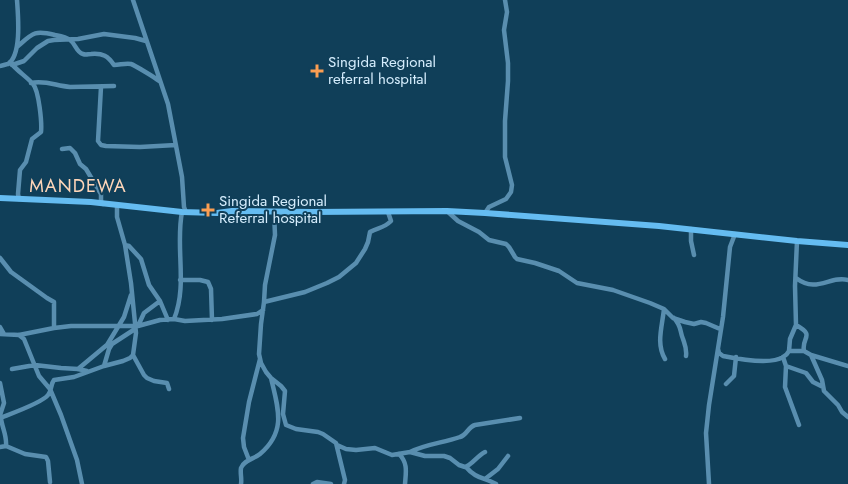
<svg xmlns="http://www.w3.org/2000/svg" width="848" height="484" viewBox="0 0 848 484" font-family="Jost,sans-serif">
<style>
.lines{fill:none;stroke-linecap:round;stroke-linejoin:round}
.minor{stroke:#598eaf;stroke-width:4.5}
.secondary{stroke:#65bcf1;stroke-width:6}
.poi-dot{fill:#fb9e52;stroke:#103f59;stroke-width:2}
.labels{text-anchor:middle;stroke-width:4;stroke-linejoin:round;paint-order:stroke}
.poi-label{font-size:15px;fill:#d5edfd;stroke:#103f59;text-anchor:start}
.quarter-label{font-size:18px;letter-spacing:1px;fill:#ffd6b9;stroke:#103f59}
</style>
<rect width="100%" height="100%" fill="#103f59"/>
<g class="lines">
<path class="minor" d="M133,0L168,104L182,177L184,207L186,212
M17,47C33,33 34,30 55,35C60,36 66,37 70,40C76,44 76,52 83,54C86,55 88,54 91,54C103,53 108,56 114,65C120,65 125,63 131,64C134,65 156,78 159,81
M10,62C17,71 26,76 33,84C39,91 42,123 41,132L32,139L26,162L20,170L18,194L19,199
M12,65L24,61L37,48L48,41L54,40L78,39L104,34L135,38L146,41
M0,66C1,66 7,64 8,64C22,55 18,15 17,0
M31,83C46,80 56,86 70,87L114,86
M101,87L98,141L101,145L106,146L140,147L176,145
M62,149L70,148L75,153L80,164L86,169L101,194V201L103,204
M117,206V217L125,245L129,246L141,259L149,285L160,301L168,320
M447,211L458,221L479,232L489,240L506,244L509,247L515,257L517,259L535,263L559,271L577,283L613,290L650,303L664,309L673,318L685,322L694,324L701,322L706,323L720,329
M274,212L275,235L265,285L264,302L261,324L259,354L261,363L266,372L271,378L281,386L285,391L283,414L286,425L296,429L318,432L323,434L336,443L345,480L344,484
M485,213L489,207L506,199L511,192L512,185L505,157V121L508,81V63L504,30L507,12L505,0
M691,229V241L694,255
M0,258L11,272L47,298L54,302V328
M796,278C817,294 830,275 848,280
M180,280H200L208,282L211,289L212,320
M264,302L305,292L327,283L339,277L356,263L365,249L368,242L370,232C378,227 383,229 391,221L388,212
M664,309C662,327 656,344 665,359
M674,318C682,327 679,329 683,339C685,345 687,349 686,356
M174,319C188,285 175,247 182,212
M796,325C816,336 801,337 804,351
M138,326L144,313L160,301
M0,327L4,334
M0,334L19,335L54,328L71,326H138L160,320L174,319L185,321L222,319L257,314L263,310
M19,335L24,339L39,376L50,389L61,415L77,460L82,484
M107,345L124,317L131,295
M718,349L719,353L723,356C738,359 771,365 783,357C785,356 788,353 789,351H804L811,355L848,366
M789,351L790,339L796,325L795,286L797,241
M133,355L144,375L147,378L154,381L167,383L169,389
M811,355L822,380L824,391L838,405L842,412L848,417
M783,357L786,366L785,387L799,425
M104,366L109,349L112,344L135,329
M786,366L806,373L813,382L823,387
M12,369L35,365L61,368L78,369L87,371
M78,369L108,344
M0,383L4,403L0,415
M726,384L734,376L736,357
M0,418C10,414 42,403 48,395C52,391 50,385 54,380L74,377L104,366L123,361L130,358L133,355L136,333L131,283L125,245
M1,418C2,428 7,435 6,446
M337,445L346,449L356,450L375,448L392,455L410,452L425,456H444L450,458L459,465L465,467C472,465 477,456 485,452
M0,447L6,446L25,454L46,457L48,461L50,482
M410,452C426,444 443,443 460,437C467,435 468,427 475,425L520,418
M399,454C408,463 406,472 405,484
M249,460L244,447L243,438L249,402L260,359
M466,467C476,479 484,477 496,484
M485,479L498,469L508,456
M241,484C242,479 240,473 241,468C244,460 254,459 260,454C287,431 278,408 271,378
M313,484L317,482L331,484
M709,484L706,433L709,405L723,317L730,247L735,234"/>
<path class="secondary" d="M0,198L91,202L182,212L217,213L232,211L311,212L447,211L485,213L659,226L797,241L848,245"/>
</g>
<g class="poi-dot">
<path d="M314.5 63.5h5v5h5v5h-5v5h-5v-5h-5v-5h5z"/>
<path d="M205.5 202.5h5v5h5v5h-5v5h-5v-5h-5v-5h5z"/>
</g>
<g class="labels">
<g class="poi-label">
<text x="328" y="67">Singida Regional<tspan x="328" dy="17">referral hospital</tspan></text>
<text x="219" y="206">Singida Regional<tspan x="219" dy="17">Referral hospital</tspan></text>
</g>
<g class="quarter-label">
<text x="78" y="192">MANDEWA</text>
</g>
</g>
</svg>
